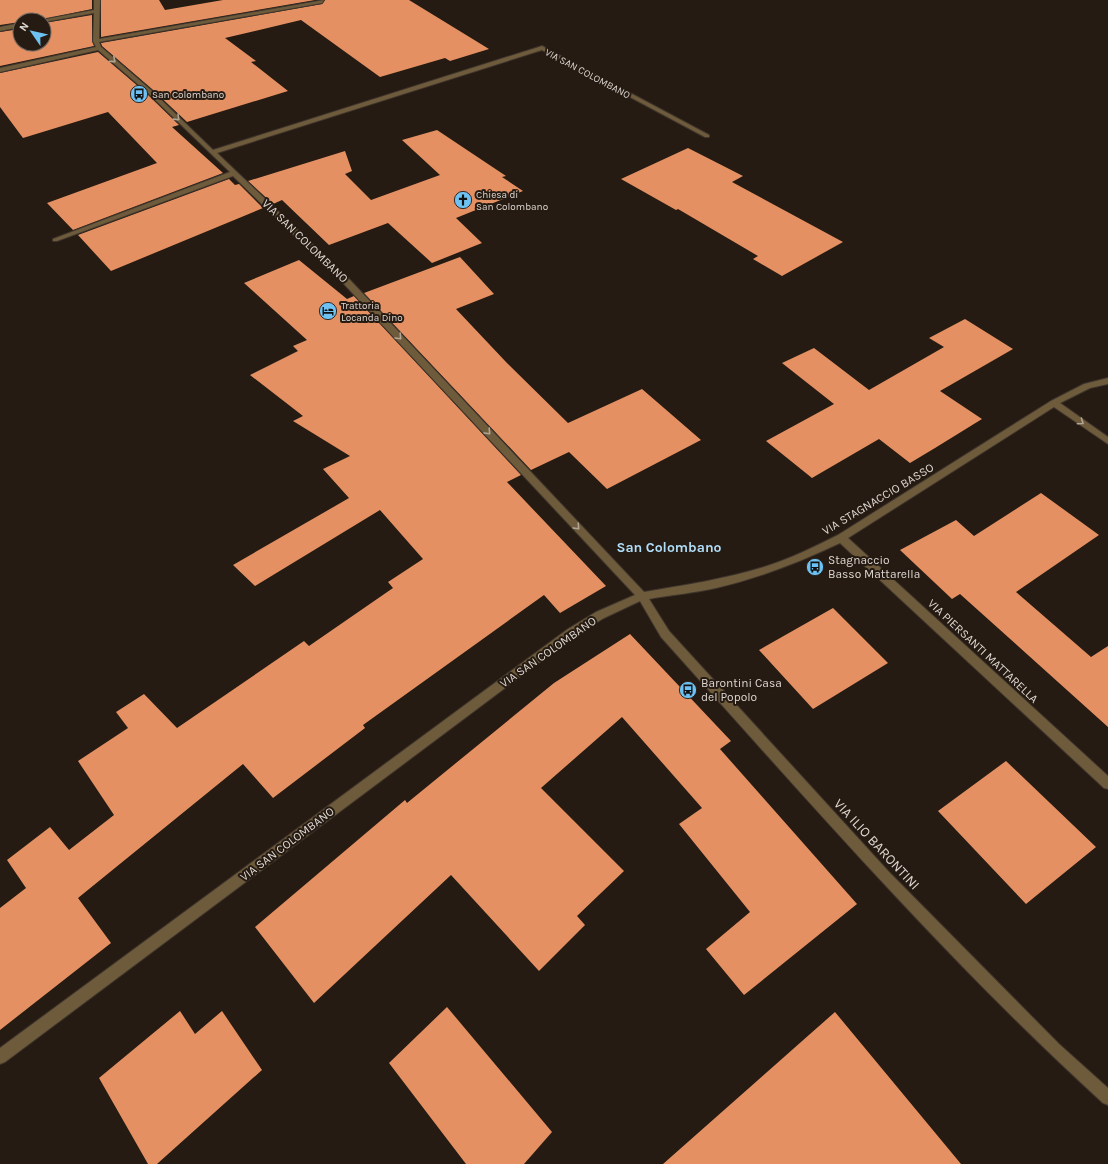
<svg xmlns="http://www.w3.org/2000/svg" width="1108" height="1164" viewBox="0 0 1108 1164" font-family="Karla,sans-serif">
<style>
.building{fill:#e59063}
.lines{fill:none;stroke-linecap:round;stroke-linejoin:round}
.street-casing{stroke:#3f352d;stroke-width:2}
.street{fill:#6e5b3b;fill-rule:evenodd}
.oneway{stroke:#b1a595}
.labels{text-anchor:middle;stroke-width:4;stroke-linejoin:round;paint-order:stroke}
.far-street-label{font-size:10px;fill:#ded7d1;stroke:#251b12}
.far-poi-label{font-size:10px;fill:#ded7d1;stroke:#251b12;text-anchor:start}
.street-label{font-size:12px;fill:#ded7d1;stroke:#251b12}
.poi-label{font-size:12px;fill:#ded7d1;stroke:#251b12;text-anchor:start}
.quarter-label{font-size:14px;font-weight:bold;fill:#b0ddf8;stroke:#251b12}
.near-street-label{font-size:14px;fill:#ded7d1;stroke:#251b12}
</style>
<rect width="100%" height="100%" fill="#251b12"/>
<path class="building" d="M0,0H92V9L40,20H20V22L0,25Z
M101,0H159L165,10L223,0H315L101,37Z
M325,0H409L489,49L450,61L445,58L380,77L301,20L225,38L256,61L251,62L288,91L187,122L152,89L102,46L101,43L322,4Z
M92,15V41L94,46L0,66V32L20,29V44H44V23Z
M98,52L146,93L179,125L172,127L223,173L73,230L47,203L157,163L108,112L23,138L0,107V73Z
M437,130L506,176L502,177L523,191L456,218L482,243L432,263L388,223L329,245L282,200L273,204L248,181L345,151L352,171L345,174L371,200L440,175L402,140Z
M688,148L743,176L732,182L843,242L782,276L753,259L758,256L678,209L676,210L621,179Z
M229,179L235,185L239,184L263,208L111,271L78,235Z
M460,257L494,294L456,309L506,362L568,423L642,389L701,440L607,489L569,452L531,470L364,293Z
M299,260L347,299L354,296L521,475L507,482L606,586L560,613L544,595L363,725L365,728L273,798L243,764L78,898L111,943L0,1030V908L26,888L7,860L50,827L69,850L114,815L78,761L128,728L116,712L144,694L177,728L304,641L309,646L393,588L388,582L423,559L380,510L255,586L233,565L349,498L323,469L350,456L293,421L303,416L250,375L298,351L293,346L307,340L244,283Z
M965,319L1013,349L940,391L982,419L935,448L910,463L879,439L812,478L766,441L834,404L782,363L814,348L869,390L944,347L929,338Z
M1041,493L1099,535L1016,592L1091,657L1108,646V727L960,594L952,599L900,550L956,520L974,536Z
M833,608L888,663L813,709L759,650Z
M630,634L731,741L720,749L857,904L744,995L706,949L750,912L679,824L702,808L622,717L541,788L624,871L577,916L585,925L539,971L451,875L314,1003L255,927L405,800L407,803L554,683Z
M1006,761L1096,847L1026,904L938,811Z
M447,1007L552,1132L524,1164H466L389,1063Z
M180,1011L195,1034L222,1011L262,1070L157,1164H148L99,1078Z
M835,1012L961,1164H663L801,1042Z"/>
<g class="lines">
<defs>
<path id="street" d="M94,0H100L99,39L324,0L322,3L99,42L101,47L151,90L213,150L542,46L709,135V137H705L542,50L217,153L350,280L644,592C685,585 725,579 764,567C790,559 814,547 838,535L1051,401L1084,384L1108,378V384L1090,388L1060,403L1108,437V444L1054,407L848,538L1108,776V789L1104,788L840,543C800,562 759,578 716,588C694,593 671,595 649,599L669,631L889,872L1059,1044L1108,1088V1105L1103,1103C945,959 804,796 661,637L640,601L604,618L576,635L5,1062L0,1064V1048L568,629L596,612L635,595L344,284L233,176L57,241H53V239L230,172L147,92L98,50L0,72V68L96,47L93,41L94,13L44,22V20H41L94,10Z
M20,23V27L0,31V27Z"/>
</defs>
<use href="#street" class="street-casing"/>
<use href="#street" class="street"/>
</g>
<defs><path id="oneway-chevron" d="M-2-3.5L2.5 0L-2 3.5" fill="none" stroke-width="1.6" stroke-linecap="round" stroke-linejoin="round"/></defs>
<g class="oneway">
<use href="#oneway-chevron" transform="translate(113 60) rotate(41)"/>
<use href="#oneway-chevron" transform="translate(177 118) rotate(44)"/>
<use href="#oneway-chevron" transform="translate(399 337) rotate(47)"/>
<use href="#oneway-chevron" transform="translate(1081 422) rotate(35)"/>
<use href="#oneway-chevron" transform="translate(488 432) rotate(47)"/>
<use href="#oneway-chevron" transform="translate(577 527) rotate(47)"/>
</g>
<defs>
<symbol id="bus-disc" viewBox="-11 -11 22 22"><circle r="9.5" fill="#6dc2f3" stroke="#251b12"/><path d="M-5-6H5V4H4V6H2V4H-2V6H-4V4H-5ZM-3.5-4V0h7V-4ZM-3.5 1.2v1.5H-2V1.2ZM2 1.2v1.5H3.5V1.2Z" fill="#111"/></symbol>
<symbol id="church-disc" viewBox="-11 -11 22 22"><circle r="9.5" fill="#6dc2f3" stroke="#251b12"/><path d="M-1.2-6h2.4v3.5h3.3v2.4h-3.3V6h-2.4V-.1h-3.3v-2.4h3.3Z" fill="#111"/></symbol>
<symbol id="hotel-disc" viewBox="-11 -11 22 22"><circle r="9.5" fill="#6dc2f3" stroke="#251b12"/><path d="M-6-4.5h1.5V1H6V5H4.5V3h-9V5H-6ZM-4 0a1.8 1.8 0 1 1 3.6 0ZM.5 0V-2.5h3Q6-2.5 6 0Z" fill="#111"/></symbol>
</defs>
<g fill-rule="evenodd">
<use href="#bus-disc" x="129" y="84" width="20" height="20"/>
<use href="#church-disc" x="453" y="190" width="20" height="20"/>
<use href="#hotel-disc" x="318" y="301" width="20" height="20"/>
<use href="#bus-disc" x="805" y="557" width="20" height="20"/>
<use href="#bus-disc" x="678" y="680" width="20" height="20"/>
</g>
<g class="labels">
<g class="far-street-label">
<text transform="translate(588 73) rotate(28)" y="4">VIA SAN COLOMBANO</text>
</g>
<g class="far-poi-label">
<text x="152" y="98">San Colombano</text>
<text x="476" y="198">Chiesa di<tspan x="476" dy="12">San Colombano</tspan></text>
<text x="341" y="309">Trattoria<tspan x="341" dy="12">Locanda Dino</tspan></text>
</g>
<g class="street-label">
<text transform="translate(305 241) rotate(44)" y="4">VIA SAN COLOMBANO</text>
<text transform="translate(878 499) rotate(-31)" y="4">VIA STAGNACCIO BASSO</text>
<text transform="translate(983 651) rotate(43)" y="4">VIA PIERSANTI MATTARELLA</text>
<text transform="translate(548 652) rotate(-35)" y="4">VIA SAN COLOMBANO</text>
<text transform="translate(287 844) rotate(-37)" y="4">VIA SAN COLOMBANO</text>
</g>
<g class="poi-label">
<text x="828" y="564">Stagnaccio<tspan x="828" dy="14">Basso Mattarella</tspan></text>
<text x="701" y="687">Barontini Casa<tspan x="701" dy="14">del Popolo</tspan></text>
</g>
<g class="quarter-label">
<text x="669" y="552">San Colombano</text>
</g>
<g class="near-street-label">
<text transform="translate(877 844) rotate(47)" y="5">VIA ILIO BARONTINI</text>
</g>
</g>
<g transform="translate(32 32) rotate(304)"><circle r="19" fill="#251b12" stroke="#6f665e"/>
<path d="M0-3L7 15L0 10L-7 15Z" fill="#6dc2f3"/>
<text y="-6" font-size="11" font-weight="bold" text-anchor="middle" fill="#ded7d1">N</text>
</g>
</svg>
